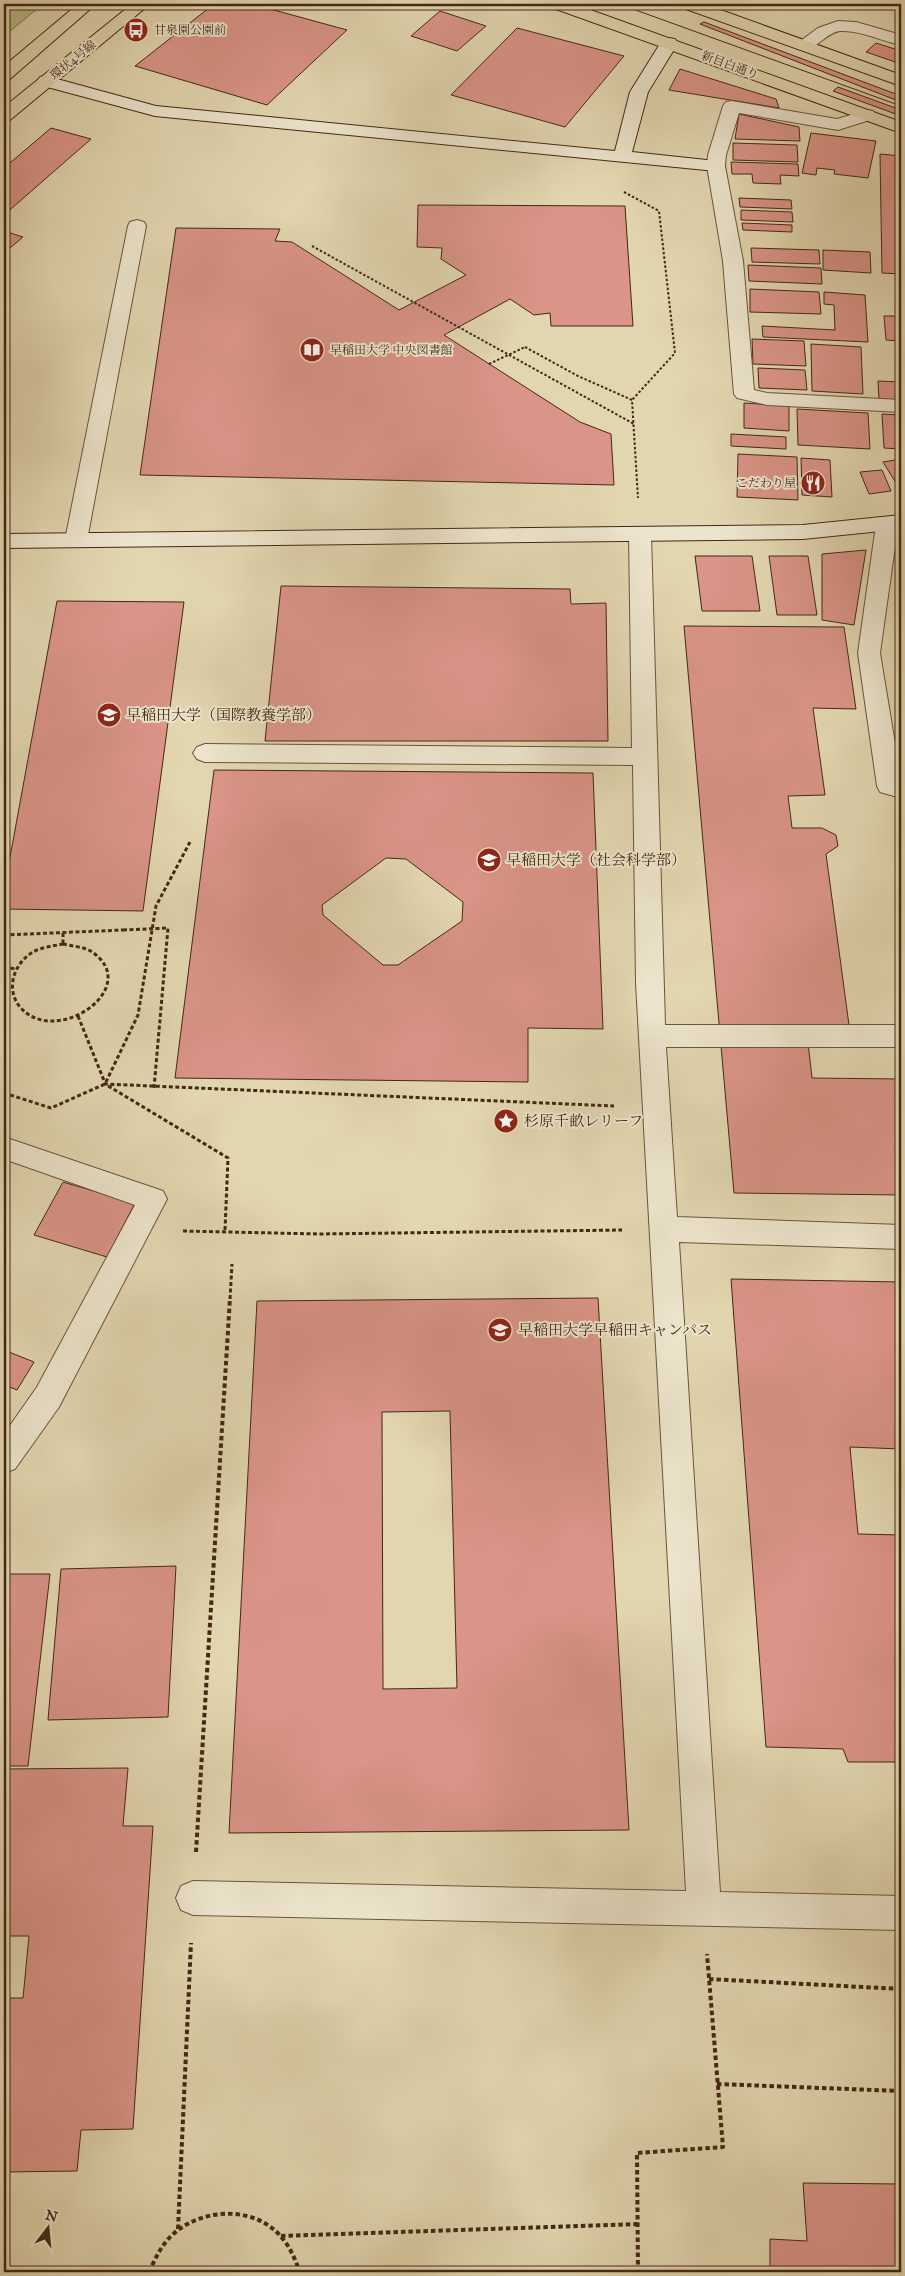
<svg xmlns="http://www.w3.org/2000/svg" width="905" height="2276" viewBox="0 0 905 2276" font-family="'IM FELL Great Primer','Noto Serif JP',serif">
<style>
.green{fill:#b8bc88;stroke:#7e724e}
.building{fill:#da9488;stroke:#432815;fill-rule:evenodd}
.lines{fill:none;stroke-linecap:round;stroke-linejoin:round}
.lane-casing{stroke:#6b543c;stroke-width:2}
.street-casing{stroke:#6b543c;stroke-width:2}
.secondary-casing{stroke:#432815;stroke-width:2}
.primary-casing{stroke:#432815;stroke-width:2}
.path-far2{stroke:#432815;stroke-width:2;stroke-dasharray:2.5 2;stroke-linecap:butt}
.path-far1{stroke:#432815;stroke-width:3;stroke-dasharray:4 2.5;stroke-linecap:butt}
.path{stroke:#432815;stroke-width:4;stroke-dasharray:4.5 3;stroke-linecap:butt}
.lane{fill:#ece4cc;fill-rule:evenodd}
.street{fill:#ece4cc;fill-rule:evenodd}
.secondary{fill:#ece4cc;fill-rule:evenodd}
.primary{fill:#e2d6b0;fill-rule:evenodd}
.tram{stroke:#432815;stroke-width:1}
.path-bridge-far1{stroke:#432815;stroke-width:2;stroke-dasharray:2.5 2;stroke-linecap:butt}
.path-bridge{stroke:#432815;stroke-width:3;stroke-dasharray:4 2.5;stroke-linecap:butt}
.labels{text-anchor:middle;stroke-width:4;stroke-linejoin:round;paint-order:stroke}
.far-poi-label{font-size:12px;fill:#432815;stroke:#ece4cc;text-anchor:start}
.far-street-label{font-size:12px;fill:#432815;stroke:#ece4cc}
.poi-label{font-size:15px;fill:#432815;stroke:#ece4cc;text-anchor:start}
</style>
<rect width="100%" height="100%" fill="#e2d6b0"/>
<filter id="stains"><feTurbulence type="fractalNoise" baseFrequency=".004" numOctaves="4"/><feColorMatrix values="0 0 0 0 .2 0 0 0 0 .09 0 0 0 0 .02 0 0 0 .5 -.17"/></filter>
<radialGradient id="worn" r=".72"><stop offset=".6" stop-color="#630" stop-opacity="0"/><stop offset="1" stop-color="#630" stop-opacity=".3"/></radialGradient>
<path class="green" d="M4,4H43L4,36Z"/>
<path class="building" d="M214,4H252L347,30L267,105L135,66Z
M440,11L486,26L457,51L411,36Z
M704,22L901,96V102L700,24Z
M517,28L624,56L565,127L451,95Z
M876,43L901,51V64L866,52Z
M680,69L776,99L779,108L669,90Z
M838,87L901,110V116L833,91Z
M739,114L799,127L800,141L735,139Z
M51,128L91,139L4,215V168Z
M811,133L876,141L868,178L834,174L835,170L817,168L816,175L802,173Z
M733,143L797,145L798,162L733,160Z
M880,154L901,156V274L882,273Z
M731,162L798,164L799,176L780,175L781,184L753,183L752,174H732Z
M739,198L791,200L792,209L740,207Z
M418,205L625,206L633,326H551L550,313L534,315L510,299L444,335L580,422L611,434L614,485L140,475L176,228L280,229L275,241L292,242L399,310L466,275L441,259L442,248L417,247Z
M741,210L792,212L793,222L741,220Z
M742,223L792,225V232L743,230Z
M4,231L23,237L4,253Z
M751,248L819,250L820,264L752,262Z
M823,250L870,252L871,273L823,270Z
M748,265L821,268L822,284L749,281Z
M750,289L819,292L821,314L750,312Z
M824,292L865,295L868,342L763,337L762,326L835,330L834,305L824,304Z
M884,316H901V341L886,340Z
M752,339L804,341L806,366L753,364Z
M811,344L861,347L863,394L812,391Z
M758,368L805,370L807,390L759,388Z
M878,381L901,382V402L879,400Z
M744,403L789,406V431L744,428Z
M797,409L868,413L870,449L798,445Z
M882,414L901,415V449L884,448Z
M731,434L786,437V449L731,446Z
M738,454L797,457L798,500L737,497Z
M801,458L830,460L832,497L802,495Z
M901,459V491L883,462Z
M882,470L891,491L869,494L860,472Z
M866,550L854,625L822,620V554Z
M695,556H752L760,611H702Z
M769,556H808L817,615H777Z
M281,586L570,589L571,604L606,603L608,741H265Z
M57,601L184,602L143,911L4,909V890Z
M684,626L844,627L856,709L813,708L825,795L788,796L792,828H822L836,835L838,846L826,854L849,1025H806L812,1078L901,1079V1195L734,1193Z
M214,770L593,773L603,1029L528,1028V1082L175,1078ZM386,858L406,859L463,902L462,921L398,965H383L323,915L322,905Z
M63,1182L135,1203L107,1257L34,1235Z
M731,1279L901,1282V1449L850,1447L858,1534L901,1535V1762H848L843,1749L766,1747Z
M598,1298L629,1830L229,1833L257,1301ZM450,1411L457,1688L383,1689L382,1412Z
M4,1350L34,1362L17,1390L7,1386L4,1391Z
M176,1566L168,1717L48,1720L61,1569Z
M4,1574H50L28,1766H4Z
M128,1768L123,1826H153L133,2129L81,2130L77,2171L4,2172V1998H23L29,1936H4V1769Z
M803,2183L901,2184V2272H770V2239L807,2241Z"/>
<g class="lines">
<defs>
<path id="lane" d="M137,220L144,222L146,226L87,540L84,545L76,547L68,545L65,540L128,226L130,222Z"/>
<path id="street" d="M838,21L856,22L901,35V45C881,41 861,30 840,31C824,33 816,53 798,49L795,45L818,28Z
M732,101L837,119L867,110L873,111L876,115L873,119L838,130L739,113L726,155L725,166L743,261L754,390L767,393L901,400V412L767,405L737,398L734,394L723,261L707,166L708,155L723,106L726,102Z
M887,518L895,520L898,525L880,653L901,780V798L880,792L877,786L858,653L876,525L879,520Z
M640,527L648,529L651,534L665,1025H901V1047H666L677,1217L901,1225V1249L679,1242L720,1892L901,1896V1930L193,1915L181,1910L176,1898L181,1886L193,1881L686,1891L636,983L633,765L205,762L197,759L193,753L197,747L205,744L632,748L629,534L632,529Z
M4,1137L163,1191L167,1199L59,1407L15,1469L4,1473V1434L37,1387L135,1205L4,1159Z"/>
<path id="secondary" d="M669,38L675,39L678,43L648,92L632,152L716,161L722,162L725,166L722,170L716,171L155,116L40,85L37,81L40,77L46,76L156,106L615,151L630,92L663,39Z
M901,515V529L803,539L4,548V534L803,525Z"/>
<path id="primary" d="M78,4H96L10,79L4,80V66Z
M132,4H150L10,120L4,121V107Z
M551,4H574L901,122V133L553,8Z
M681,4H704L901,75V86L683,8Z"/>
</defs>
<use href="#lane" class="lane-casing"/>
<use href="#street" class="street-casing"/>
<use href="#secondary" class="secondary-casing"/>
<use href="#primary" class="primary-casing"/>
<path class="path-far2" d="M624,192L659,211L675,353L632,400
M312,246L634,424
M525,347L578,376L632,400L638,498"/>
<path class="path-far1" d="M63,933V944
M4,935L123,930
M63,944C72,946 85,947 92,952C144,987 56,1049 20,1007C5,989 14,963 33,952C42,947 53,946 63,944Z
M4,967L16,969
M78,1016L105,1083
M154,1088L168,928
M4,1093L51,1108L105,1084L138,1015L156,906L190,842
M225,1230L228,1158L105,1084L614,1106
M183,1231L319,1234L622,1230
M230,1299L232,1264"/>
<path class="path" d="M196,1852L230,1298
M709,1979L901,1989
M717,2084L901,2091
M178,2229L191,1943
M281,2236L638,2224
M149,2272C155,2259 161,2246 171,2236C201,2207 256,2205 282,2238C291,2248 295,2260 300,2272
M638,2272L637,2153L723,2147L707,1954"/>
<use href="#lane" class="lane"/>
<use href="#street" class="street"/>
<use href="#secondary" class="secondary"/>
<use href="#primary" class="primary"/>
<path class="tram" d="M619,4L901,106"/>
<path class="path-bridge-far1" d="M489,364L525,347"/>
<path class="path-bridge" d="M123,930L168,928"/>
</g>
<defs>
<symbol id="bus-disc" viewBox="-11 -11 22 22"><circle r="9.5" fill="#8f2418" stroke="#ece4cc"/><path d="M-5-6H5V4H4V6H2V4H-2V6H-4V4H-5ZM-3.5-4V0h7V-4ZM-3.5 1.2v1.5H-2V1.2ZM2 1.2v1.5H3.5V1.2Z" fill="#fff"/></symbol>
<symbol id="library-disc" viewBox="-11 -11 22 22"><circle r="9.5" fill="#8f2418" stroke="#ece4cc"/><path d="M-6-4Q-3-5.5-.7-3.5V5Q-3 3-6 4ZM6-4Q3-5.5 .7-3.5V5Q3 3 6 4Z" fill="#fff"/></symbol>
<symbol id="restaurant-disc" viewBox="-11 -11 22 22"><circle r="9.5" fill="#8f2418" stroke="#ece4cc"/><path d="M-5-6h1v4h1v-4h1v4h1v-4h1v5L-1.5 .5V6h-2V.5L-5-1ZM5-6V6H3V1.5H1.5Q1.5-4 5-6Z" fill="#fff"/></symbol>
<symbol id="university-disc" viewBox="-11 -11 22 22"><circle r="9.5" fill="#8f2418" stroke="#ece4cc"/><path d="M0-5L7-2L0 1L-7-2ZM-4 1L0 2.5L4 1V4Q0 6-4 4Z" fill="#fff"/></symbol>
<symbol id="sight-disc" viewBox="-11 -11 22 22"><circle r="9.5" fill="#8f2418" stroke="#ece4cc"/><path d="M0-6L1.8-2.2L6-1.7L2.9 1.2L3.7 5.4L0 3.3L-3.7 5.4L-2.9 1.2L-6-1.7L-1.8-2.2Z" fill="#fff"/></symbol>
</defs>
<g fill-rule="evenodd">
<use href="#bus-disc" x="122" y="16" width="28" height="28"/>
<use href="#library-disc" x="298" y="336" width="28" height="28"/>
<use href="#restaurant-disc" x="799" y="469" width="28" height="28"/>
<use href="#university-disc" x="95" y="701" width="28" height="28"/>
<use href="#university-disc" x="475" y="846" width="28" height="28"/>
<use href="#sight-disc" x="492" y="1107" width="28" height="28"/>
<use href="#university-disc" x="486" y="1316" width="28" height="28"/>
</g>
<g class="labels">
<g class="far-poi-label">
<text x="154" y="34">甘泉園公園前</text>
<text x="330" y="354">早稲田大学 中央図書館</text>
<text x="796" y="487" text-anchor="end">こだわり屋</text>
</g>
<g class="far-street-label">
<text transform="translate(73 60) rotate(-39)" y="4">環状4号線</text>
<text transform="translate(730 65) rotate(20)" y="4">新目白通り</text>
</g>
<g class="poi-label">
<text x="126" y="720">早稲田大学（国際教養学部）</text>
<text x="506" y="865">早稲田大学（社会科学部）</text>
<text x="524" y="1126">杉原千畝レリーフ</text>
<text x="518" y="1335">早稲田大学早稲田キャンパス</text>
</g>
</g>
<rect width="905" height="2276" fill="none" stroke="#e2d6b0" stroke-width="20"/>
<rect x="5" y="5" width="895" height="2266" fill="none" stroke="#432815" stroke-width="2.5"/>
<rect x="10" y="10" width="885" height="2256" fill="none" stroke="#432815"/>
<g transform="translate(48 2228) rotate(16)" stroke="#ece4cc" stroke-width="4" paint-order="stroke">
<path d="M0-4L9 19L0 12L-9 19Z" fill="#432815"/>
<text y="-8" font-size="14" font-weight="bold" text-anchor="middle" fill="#432815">N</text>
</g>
<rect width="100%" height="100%" filter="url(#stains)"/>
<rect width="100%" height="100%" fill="url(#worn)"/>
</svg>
